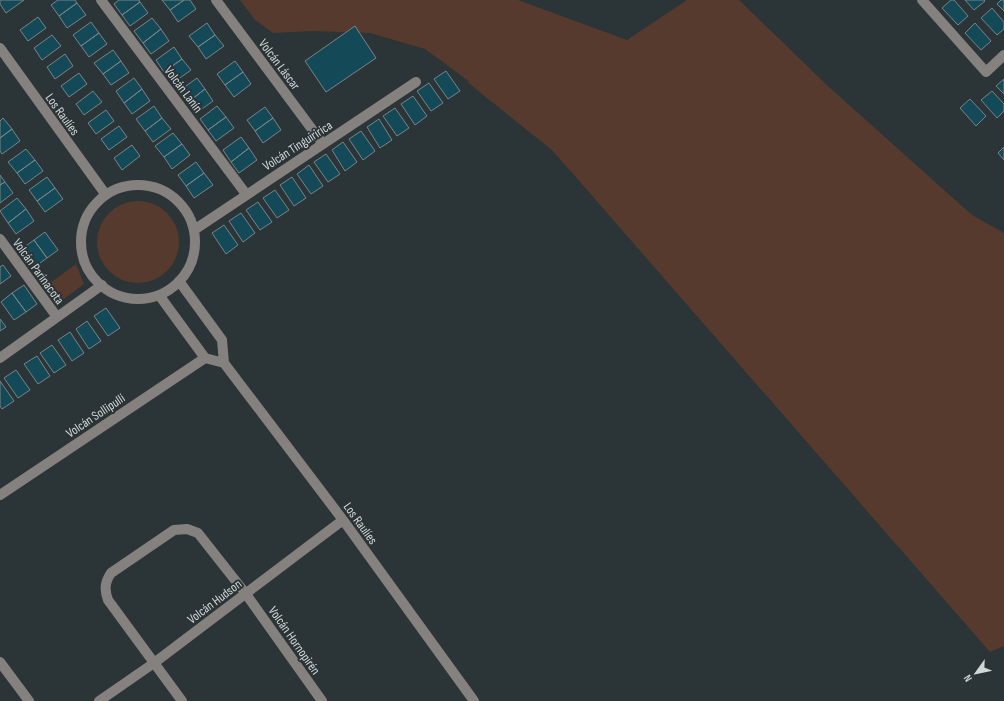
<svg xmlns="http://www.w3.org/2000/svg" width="1004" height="701" viewBox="0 0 1004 701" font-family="'Sofia Sans Condensed',sans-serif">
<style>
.green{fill:#563a2e}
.building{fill:#144a57;stroke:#7a8487}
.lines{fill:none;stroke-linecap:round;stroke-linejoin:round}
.minor{stroke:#85817f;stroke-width:10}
.labels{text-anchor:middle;stroke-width:4;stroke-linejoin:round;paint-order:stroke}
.street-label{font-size:13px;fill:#d1d6d8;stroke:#2b3436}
</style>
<rect width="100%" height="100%" fill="#2b3436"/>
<path class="green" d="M240,0H518L627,40L687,0H739L829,87L972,215L1004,233V646L990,652L553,151L466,81L470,82L425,49L370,33L313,31L273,33L255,20Z
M97 242a41 41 0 1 1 82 0a41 41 0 1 1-82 0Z
M76,264L84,284L57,304L46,286Z"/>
<path class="building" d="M0,0H24L6,13L0,4Z
M58,0H75L77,3L59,16L51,5Z
M119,0H139L140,2L122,15L114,4Z
M162,0H184L170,10Z
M184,0H190L196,9L178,22L170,10Z
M951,0H954L968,16L958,25L942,8Z
M965,0H984L985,1L974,10Z
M1001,0H1004V11L997,4Z
M140,2L148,13L130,26L122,15Z
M77,3L86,15L67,28L59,16Z
M992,8L1004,22V29L997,35L981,18Z
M38,17L46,28L28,41L20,30Z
M152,18L161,29L143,43L134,31Z
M91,22L99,33L81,46L73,35Z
M207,23L215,35L198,47L189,36Z
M975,23L991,41L981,50L965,33Z
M355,26L376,58L326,92L305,61Z
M161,29L169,41L151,54L143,43Z
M99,33L107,44L89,57L81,46Z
M52,35L61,46L42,60L34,48Z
M215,35L224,46L206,59L198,47Z
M174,47L182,59L164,72L156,60Z
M113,50L121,61L103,74L94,63Z
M65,54L73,66L55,79L47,67Z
M182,59L191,70L173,83L164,72Z
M121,61L129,73L111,85L103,74Z
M235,61L243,72L225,85L217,74Z
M446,71L460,91L448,99L434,79Z
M243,72L251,84L234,97L225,85Z
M79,73L87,84L69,97L61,86Z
M134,78L142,89L124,103L116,91Z
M197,78L205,89L187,103L179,91Z
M1004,79V94L996,86Z
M429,83L443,103L431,111L417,91Z
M142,89L150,101L132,114L124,103Z
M205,89L213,101L195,114L187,103Z
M93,91L102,102L84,115L76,104Z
M992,91L1004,104V111L997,118L981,100Z
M413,96L427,116L415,125L401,104Z
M970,99L986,116L976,126L960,108Z
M154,106L162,118L145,131L136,119Z
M217,106L226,117L208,130L200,119Z
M265,107L273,118L255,131L247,120Z
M395,108L409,128L397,136L383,116Z
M106,110L114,121L96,134L88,123Z
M226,117L234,128L216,141L208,130Z
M3,118L12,129L0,138V121Z
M162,118L171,129L153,142L145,131Z
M273,118L281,130L263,143L255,131Z
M379,119L392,140L380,148L367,127Z
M119,126L127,137L109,150L101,139Z
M12,129L20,141L2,154L0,151V138Z
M361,131L375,151L363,160L349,139Z
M173,133L182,144L164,157L155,146Z
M241,137L249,148L231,162L223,150Z
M343,142L357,162L345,171L332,150Z
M182,144L190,155L172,169L164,157Z
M132,145L140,156L122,170L114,158Z
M1004,147V160L998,153Z
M249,148L257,160L239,173L231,162Z
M26,149L35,160L17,173L8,162Z
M326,154L340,174L328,182L314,162Z
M35,160L43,171L25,184L17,173Z
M196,162L204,173L186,186L178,175Z
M309,165L323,186L311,194L297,174Z
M204,173L213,185L194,198L186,186Z
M0,175L5,182L0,185Z
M47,177L55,188L37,201L29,190Z
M292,177L306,198L294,206L280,185Z
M5,182L13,193L0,203V185Z
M55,188L63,199L45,212L37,201Z
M275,190L289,210L277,218L263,198Z
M17,198L26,209L8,223L0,211Z
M258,202L272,222L260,230L246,210Z
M26,209L34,221L16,234L8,223Z
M241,213L255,233L243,242L229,221Z
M224,225L238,245L226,254L212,233Z
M45,232L58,250L47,258L34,240Z
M34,240L47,258L36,266L23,248Z
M3,265L11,276L0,284V267Z
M24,285L37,304L26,312L12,293Z
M12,293L26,312L14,320L1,302Z
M106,308L120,328L108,336L94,316Z
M0,319L6,327L0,331Z
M87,321L101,341L89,349L76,329Z
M70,332L84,353L72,361L58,340Z
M52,345L66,365L54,373L40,353Z
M37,356L50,376L38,384L24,364Z
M16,370L30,390L18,398L4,378Z
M0,381L14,401L2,409L0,406Z"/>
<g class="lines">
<path class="minor" d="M101,0L246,194
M216,0L323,144
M922,0L986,72L1004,55
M0,48L106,195
M81 242a57 57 0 1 1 114 0a57 57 0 1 1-114 0Z
M194,230L416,82
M0,239L57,317
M179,281L222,340L224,363L343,520L474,701
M159,295L205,358L224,363
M0,358L102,285
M0,495L205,358
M0,662L29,701
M99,701L154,663L343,520
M182,701L108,600C104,589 105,582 111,573L174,530L187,529L198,533L246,594L322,701"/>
</g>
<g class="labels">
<g class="street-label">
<text transform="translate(280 64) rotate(53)" y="5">Volcán Láscar</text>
<text transform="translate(184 89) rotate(53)" y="5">Volcán Lanín</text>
<text transform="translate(63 114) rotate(54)" y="5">Los Raulíes</text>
<text transform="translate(297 145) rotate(-33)" y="5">Volcán Tinguiririca</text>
<text transform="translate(39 271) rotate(54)" y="5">Volcán Parinacota</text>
<text transform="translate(95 415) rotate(-34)" y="5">Volcán Sollipulli</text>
<text transform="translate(361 523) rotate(54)" y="5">Los Raulíes</text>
<text transform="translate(214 601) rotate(-37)" y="5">Volcán Hudson</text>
<text transform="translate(295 640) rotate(55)" y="5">Volcán Hornopirén</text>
</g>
</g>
<g transform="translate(976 673) rotate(237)" stroke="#2b3436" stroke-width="3" paint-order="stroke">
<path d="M0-3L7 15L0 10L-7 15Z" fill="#d1d6d8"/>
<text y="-6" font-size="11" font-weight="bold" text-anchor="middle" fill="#d1d6d8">N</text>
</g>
</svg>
